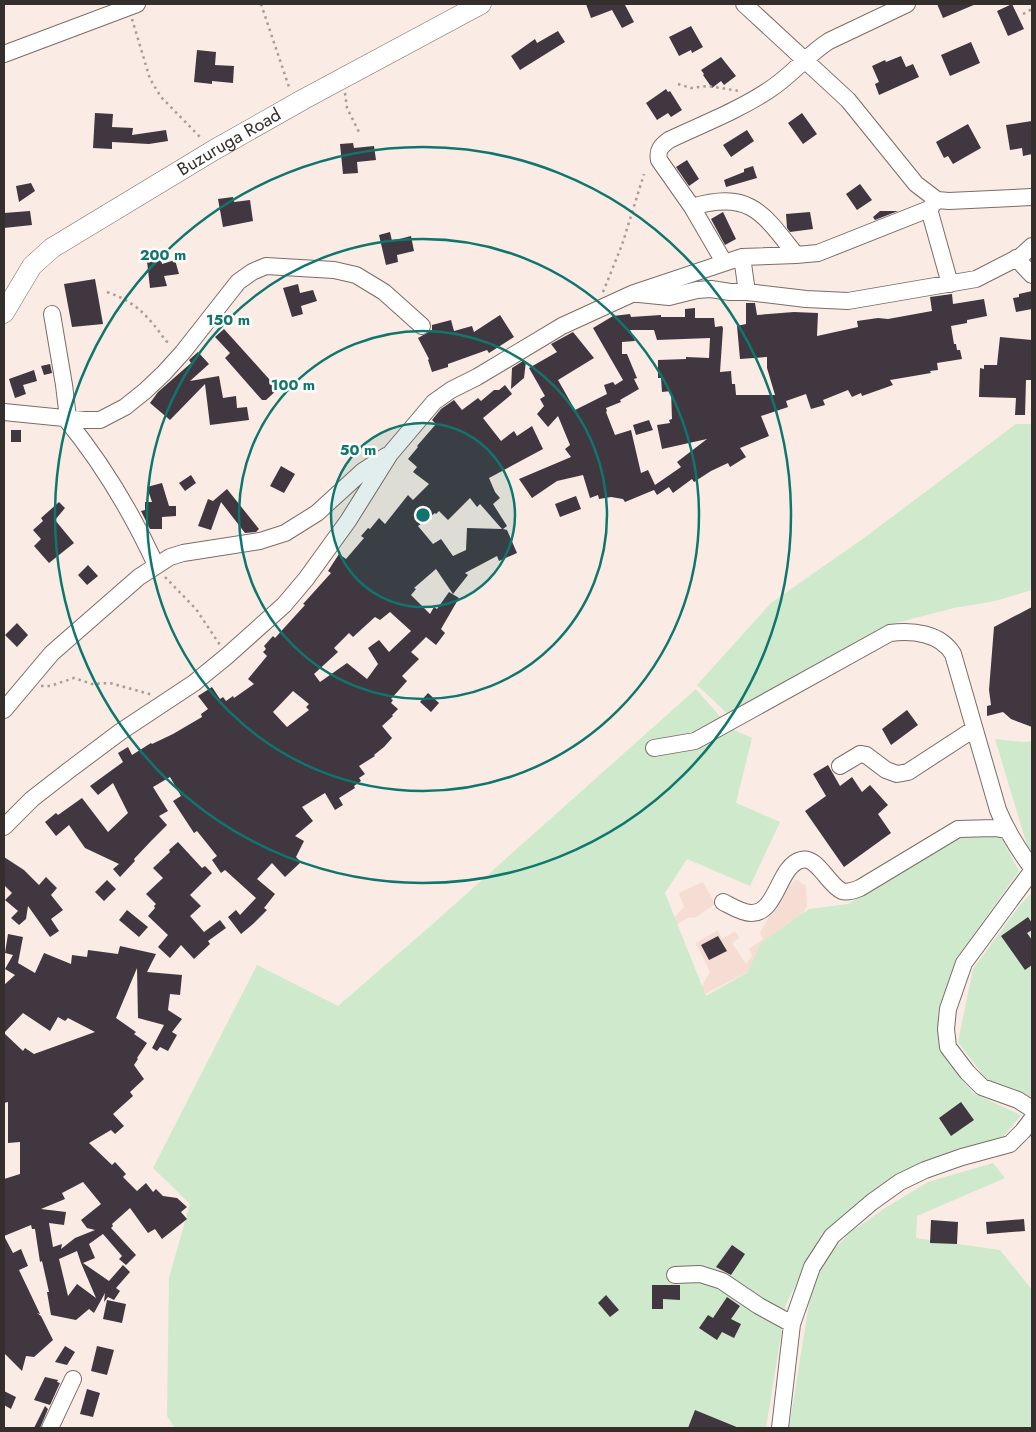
<svg xmlns="http://www.w3.org/2000/svg" width="1036" height="1432" viewBox="0 0 1036 1432" font-family="Jost,sans-serif">
<style>
.built{fill:#f5ddd4}
.green{fill:#cfe9cd}
.building{fill:#403740;fill-rule:evenodd}
.lines{fill:none;stroke-linecap:round;stroke-linejoin:round}
.minor-casing{stroke:#7a6d67;stroke-width:18}
.major-casing{stroke:#7a6d67;stroke-width:21}
.path{stroke:#a79c97;stroke-width:2.5;stroke-dasharray:2.5 4;stroke-linecap:butt}
.minor{stroke:#fff;stroke-width:16}
.major{stroke:#fff;stroke-width:20}
.ring{fill:none;stroke:#0f766e;stroke-width:2.5}
.labels{text-anchor:middle;stroke-width:5;stroke-linejoin:round;paint-order:stroke}
.street-label{font-size:18px;fill:#342e2c;stroke:#fefbf9}
.centre{fill:#0f766e;stroke:#fefbf9;stroke-width:2.5}
.ring-label{font-size:15px;text-anchor:middle;font-weight:bold;fill:#0f766e;stroke:#fefbf9;stroke-width:5;stroke-linejoin:round;paint-order:stroke}
</style>
<rect width="100%" height="100%" fill="#faebe4"/>
<path class="built" d="M796,879L806,886L807,906L795,925L753,969L701,996L699,991L710,972L696,943L718,930L722,939L735,931L739,938L732,943L746,964L752,956L749,949L763,939L760,933L779,898Z
M703,882L715,904L695,918L690,917L679,923L671,931L666,926L684,907L679,893Z"/>
<path class="green" d="M1016,424H1032V590L995,601L954,608L888,625L732,718L697,685L771,603L864,538Z
M696,689L730,728L752,738L736,803L780,822L750,886L687,859L665,893L706,996L748,972L761,943L809,909L848,904L928,855L967,834L1000,836L1019,871L959,955L938,1011L941,1052L973,1093L1021,1115L1004,1136L896,1174L822,1233L786,1304L766,1428H175L167,1416L169,1278L190,1204L153,1168L257,965L338,1006L435,922Z
M995,739L1023,742L1032,741V855L1027,845Z
M1032,893V1097L986,1079L958,1042L973,969L1020,905Z
M993,1163L1005,1178L917,1216L916,1238L1000,1250L1032,1290V1428H789L813,1279L823,1260L851,1232L885,1208L928,1182Z"/>
<path class="building" d="M586,4H626L625,5L634,22L622,28L612,10L591,18Z
M937,4H976L943,18Z
M1012,4L1024,29L1008,36L997,11Z
M691,26L703,47L692,53L691,50L679,56L669,37Z
M558,31L565,42L520,70L511,56L535,39L537,43Z
M971,42L980,63L950,76L941,55Z
M197,50L216,52L215,65L234,66L233,83L212,81V84L194,82Z
M901,56L906,67L913,64L919,77L879,95L875,84L879,82L872,66L885,60L886,62Z
M721,57L736,76L724,85L721,81L712,88L703,75L704,74L701,70Z
M666,89L668,92L670,91L682,110L671,117L668,113L657,120L646,103Z
M95,113L113,114L112,127L133,128L132,135L166,130L168,141L149,144L112,142V149L93,148Z
M802,113L817,134L803,144L788,123Z
M1032,121V154L1023,156L1022,148L1010,150L1006,125Z
M968,124L981,148L953,164L948,156L944,158L936,142Z
M747,130L754,141L731,157L723,145Z
M353,143L354,148L374,146L376,160L357,162L358,173L343,174L340,144Z
M687,160L699,179L689,186L676,167Z
M753,166L757,178L726,187L724,180L744,172V169Z
M31,183L35,191L19,202L16,186Z
M860,184L872,200L857,210L846,194Z
M233,197L234,202L250,200L253,221L223,227L218,199Z
M30,211L32,225L4,228V213Z
M880,211H898L875,220L873,217Z
M723,212L736,239L725,245L711,219Z
M810,212L813,229L790,232L787,228L786,214Z
M390,232L392,241L411,236L414,251L397,255L398,262L386,265L379,235Z
M161,258L162,264L175,260L179,274L164,276L167,286L150,288L147,261Z
M95,279L103,324L72,327L64,284Z
M298,284L300,293L313,290L317,301L301,306L303,314L292,317L283,288Z
M1032,291V309L1016,312L1013,298L1019,297V294Z
M952,294L953,304L984,299L987,316L967,320V323L951,326L954,344H956L957,350H960L962,359L937,363L938,370L930,371L931,373L890,380L893,385L862,396L861,393L852,397L848,390L823,400L825,405L811,409L806,394L786,401L788,407L761,416L769,436L740,448L746,457L730,467L728,463L711,471L694,482L692,479L673,493L669,487L657,495L654,490L625,502L623,499L611,497L599,499L598,495L590,498L583,475L557,481L532,498L519,479L571,457L565,449L570,445L558,416L548,427L537,414L544,406L540,399L545,396L529,368L557,352L551,344L573,332L594,358L558,380L575,410L607,394L604,385L613,382L615,385L623,380L593,328L613,316L630,314L631,317L661,315V317H685V309L695,308V318H714L715,327L722,326L723,328L720,372L731,371L732,384H735L736,395H775L767,368V357L740,359L737,326L746,324V303H755L757,315L794,312L818,313L817,336L858,327L857,321L878,318L888,319L932,311L930,297ZM630,330H654L657,340L710,338L709,358L686,357V359L658,360V378H661L662,392L671,391L672,419L669,420L670,423L657,425L662,449L707,439L677,462L681,467L655,485L648,470L641,473L631,430L615,435L606,412L607,411L606,408L621,402L620,400L639,389L634,379L637,378L627,354H622V342L635,341Z
M500,315L514,337L489,353L487,350L448,364V367L432,372L428,360L429,359L418,338L432,330V325L451,320L454,331L472,326L474,332Z
M224,329L278,389L266,400H262L225,358L230,353L215,337Z
M1000,337L1032,340V380H1026L1025,415H1015L1016,398L979,397L980,368L984,369V365H997Z
M198,352L209,364L190,381L219,376L223,398L236,396L237,408L247,407L249,420L210,425L205,384L170,420L150,403L158,392L191,363L189,360Z
M523,361H526L524,378L511,389L512,368Z
M50,364L52,373L44,375L41,366Z
M34,370L37,381L23,385L26,394L15,398L9,379Z
M505,385L512,394L483,418L501,441L514,431L517,436L532,426L543,449L489,478L495,492L500,498L493,504L507,526L503,529L507,530L517,553L499,561L497,556L465,573L468,575L453,594L436,569L414,588L416,589L411,595L430,614L434,607L437,609L449,592L459,598L441,629L445,633L436,645L426,637L411,652L419,659L402,676L407,681L391,699L393,700L391,703L398,709L392,715L393,716L382,726L392,738L384,747L374,755L375,756L359,766L365,774L359,778L361,781L354,786L355,788L339,798L343,805L335,810L325,793L302,807L313,821L295,836L304,841L296,857L301,862L285,877L272,863L257,879L275,894L264,908L267,910L253,924L241,934L228,917L236,910L240,915L256,898L225,870L221,873L212,860L217,856L197,831L194,833L173,801L181,796L170,777L153,787L168,811L159,816L167,825L152,840L134,859L135,861L120,877L113,869L119,864L85,848L69,825L56,836L45,822L56,813L58,815L82,798L108,832L128,813L113,783L98,795L90,786L123,762L118,753L128,747L132,755L151,743L152,744L173,734L202,717L201,714L208,709L198,696L212,687L220,699L223,697L226,701L233,696L234,698L254,684L248,679L267,656L263,652L266,649L264,646L273,636L275,638L305,605L303,604L331,573L328,571L339,554L346,559L364,538L361,536L368,528L370,529L379,518L385,524L408,495L413,500L429,484L413,472L417,467L408,459L418,447L417,446L436,424L432,420L441,409L454,400L462,410L478,398L481,401L494,390H499ZM470,498L477,507L480,504L502,529L467,528L466,550L453,556L441,539L433,544L418,526L435,513L436,514L439,511L448,520ZM390,612L411,631L389,652L379,640L368,648L378,664L367,679L347,663L320,682L314,674L338,652L334,648L349,633L353,637L375,617L380,620ZM293,691L309,704L306,707L309,710L287,727L273,712Z
M649,420L653,430L636,435L633,425Z
M11,430H21V442H11Z
M281,466L295,474L284,493L270,486Z
M191,475L196,483L185,491L179,483Z
M162,483L169,506H176V516L162,517V529H150L141,511L145,510V502H152L147,487Z
M227,489L259,529L256,532L245,533L221,502L211,530L198,526L208,499L213,501Z
M576,496L581,509L560,517L555,504Z
M59,502L65,508L55,520L74,543L49,563L34,546L41,539L33,530L43,521L41,518Z
M88,565L98,576L87,585L78,575Z
M1032,607V727L1011,719L1003,712L987,716V706L991,705L989,690L994,627Z
M17,623L28,635L17,647L5,635Z
M428,693L439,703L431,712L420,702Z
M907,710L918,725L891,745L882,729Z
M828,765L840,786L852,777L862,792L870,785L888,805L878,814L891,833L844,867L805,811L826,796L813,774Z
M178,842L202,868L205,866L212,873L190,895L201,906L190,916L204,932L220,920L226,928L208,941L210,944L194,959L181,945L170,958L158,947L168,935L148,916L155,908L154,906L156,904L146,894L163,878L153,868L170,852L169,850Z
M4,857L24,870L39,885L46,877L57,888L51,895L63,910L51,919L59,931L50,937L28,906L26,919L19,925L11,918L18,911L5,900L12,893L4,885Z
M107,880L116,889L104,901L95,892Z
M127,910L148,927L139,937L119,920Z
M1028,917L1032,923V930L1027,933L1032,940V965L1025,970L1001,936Z
M8,934L23,937L18,963L35,973L44,953L71,964L72,955L87,957L88,950L118,954L120,946L156,954L147,972L182,975L180,995L170,994L168,1010L182,1019L172,1032L177,1035L168,1051L160,1047L157,1051L152,1048L164,1025L138,1018L137,968L116,1018L136,1032L134,1034L147,1043L137,1058L138,1059L134,1065L144,1079L130,1092L133,1096L113,1114L124,1126L115,1134L111,1130L89,1143L112,1165L115,1162L126,1174L123,1177L137,1191L146,1183L153,1192L156,1189L163,1196L177,1198L187,1207L181,1212L187,1219L162,1239L155,1229L148,1233L130,1208L112,1224L113,1226L111,1228L136,1255L126,1265L119,1259L122,1256L103,1234L89,1244L95,1258L83,1263L109,1281L123,1265L130,1272L116,1288L120,1291L114,1300L108,1297L104,1302L105,1293L94,1313L89,1309L76,1320L51,1315L47,1292H49L42,1261L40,1262L35,1229H32L31,1225L4,1236L13,1253L21,1249L28,1266L19,1270L40,1314L37,1313L41,1316L53,1340L34,1357L26,1356L22,1371L4,1353V1179L20,1174V1142L8,1143V1102L4,1103V985L15,975L5,969L13,955L5,953ZM23,1013L50,1031L58,1017L65,1021L68,1018L95,1032L34,1054L25,1048L23,1051L4,1033ZM83,1182L101,1204L81,1220L87,1228L95,1230L75,1238L61,1249L62,1244L53,1247L49,1223L64,1225L66,1212L41,1209L65,1199L62,1193ZM77,1251L81,1263L96,1298L77,1284L68,1296L59,1259Z
M718,936L727,951L709,960L701,945Z
M961,1102L974,1120L951,1136L939,1118Z
M1024,1219L1025,1231L987,1234L986,1222Z
M931,1220L958,1222L957,1244L930,1243Z
M732,1245L745,1254L731,1275L716,1267Z
M652,1285H680V1300L663,1299V1309H652Z
M606,1295L619,1310L610,1317L598,1303Z
M727,1297L740,1306L731,1319L741,1324L734,1338L722,1332L717,1340L699,1328L708,1315L713,1318Z
M107,1300L126,1304L122,1323L103,1319Z
M65,1346L75,1352L67,1365L55,1362Z
M97,1346L114,1350L107,1375L91,1371Z
M45,1377L58,1380L57,1382L60,1383L50,1405L34,1400Z
M87,1389L100,1393L93,1417L80,1414Z
M4,1391L16,1397L11,1409L4,1405Z
M45,1406L48,1409L40,1428H34Z
M695,1410L739,1428H688Z"/>
<g class="lines">
<defs>
<path id="minor" d="M744,4L848,100L916,184L937,200L949,201L1032,197
M4,54L137,4
M692,207C750,190 763,213 796,255
M929,209L950,284
M742,257L747,292
M1016,258L1032,275
M724,262L692,207L659,160C657,150 661,146 669,140C703,124 739,110 769,90C791,76 807,55 829,41L907,4
M639,294L669,297L697,290L711,289L730,292H747L806,299L848,301L976,279L1021,256L1032,246
M52,314L64,385L68,418
M4,412L84,420H100L125,407L145,391L164,373L183,352L238,282L252,272L266,266L334,270L356,275L384,292L422,326
M65,418C103,464 131,511 156,565
M4,710L52,653L139,577L170,557L183,553L260,541L285,533L317,513L363,471L386,456
M654,748L695,741L890,633C913,630 940,633 953,654L998,810C1007,832 1018,849 1032,868
M840,766L860,754L866,755L886,770L897,774L908,772L974,729
M4,827L32,799L68,771L120,732L194,683L227,656L284,605L306,579L348,521L390,454L434,402L451,390L477,377L562,326L634,293L742,257L796,255L818,253L929,209L937,200
M1032,871L964,963L948,1009L946,1029L948,1047L967,1072L982,1087L1018,1100L1032,1109
M723,902C731,906 742,913 751,913C777,914 778,866 801,860C817,855 828,885 842,891C848,893 855,890 860,888L958,829L995,828L1006,830
M675,1275L700,1274L722,1281L759,1306L792,1324
M50,1428L73,1379
M780,1428L792,1324L812,1267L832,1236L872,1202L900,1182L925,1170L962,1157L1010,1144L1023,1131L1032,1119"/>
<g id="major">
<path id="s1" d="M4,313L32,266L52,248L214,150L304,99L481,4"/>
</g>
</defs>
<use href="#minor" class="minor-casing"/>
<use href="#major" class="major-casing"/>
<path class="path" d="M261,4L290,90
M1023,14L1032,9
M132,19L150,79L161,97L202,139
M678,84L691,88L708,86L739,91
M345,93L347,108L360,134
M107,292C136,302 148,316 166,341L171,344
M603,292L622,245L644,174
M165,577L196,609L220,645
M41,686H50L74,678L92,684L110,683L153,695"/>
<use href="#minor" class="minor"/>
<use href="#major" class="major"/>
</g>
<circle cx="423" cy="515" r="92" fill="#0f766e" fill-opacity=".12"/>
<g class="ring">
<circle cx="423" cy="515" r="92"/>
<circle cx="423" cy="515" r="184"/>
<circle cx="423" cy="515" r="276"/>
<circle cx="423" cy="515" r="368"/>
</g>
<g class="labels">
<g class="street-label">
<text dy="6" stroke="none"><textPath href="#s1" startOffset="288">Buzuruga Road</textPath></text>
</g>
</g>
<circle cx="423" cy="515" r="8" class="centre"/>
<g class="ring-label">
<text x="163" y="260">200 m</text>
<text x="228" y="325">150 m</text>
<text x="293" y="390">100 m</text>
<text x="358" y="455">50 m</text>
</g>
<rect width="1036" height="1432" fill="none" stroke="#342e2c" stroke-width="10"/>
</svg>
